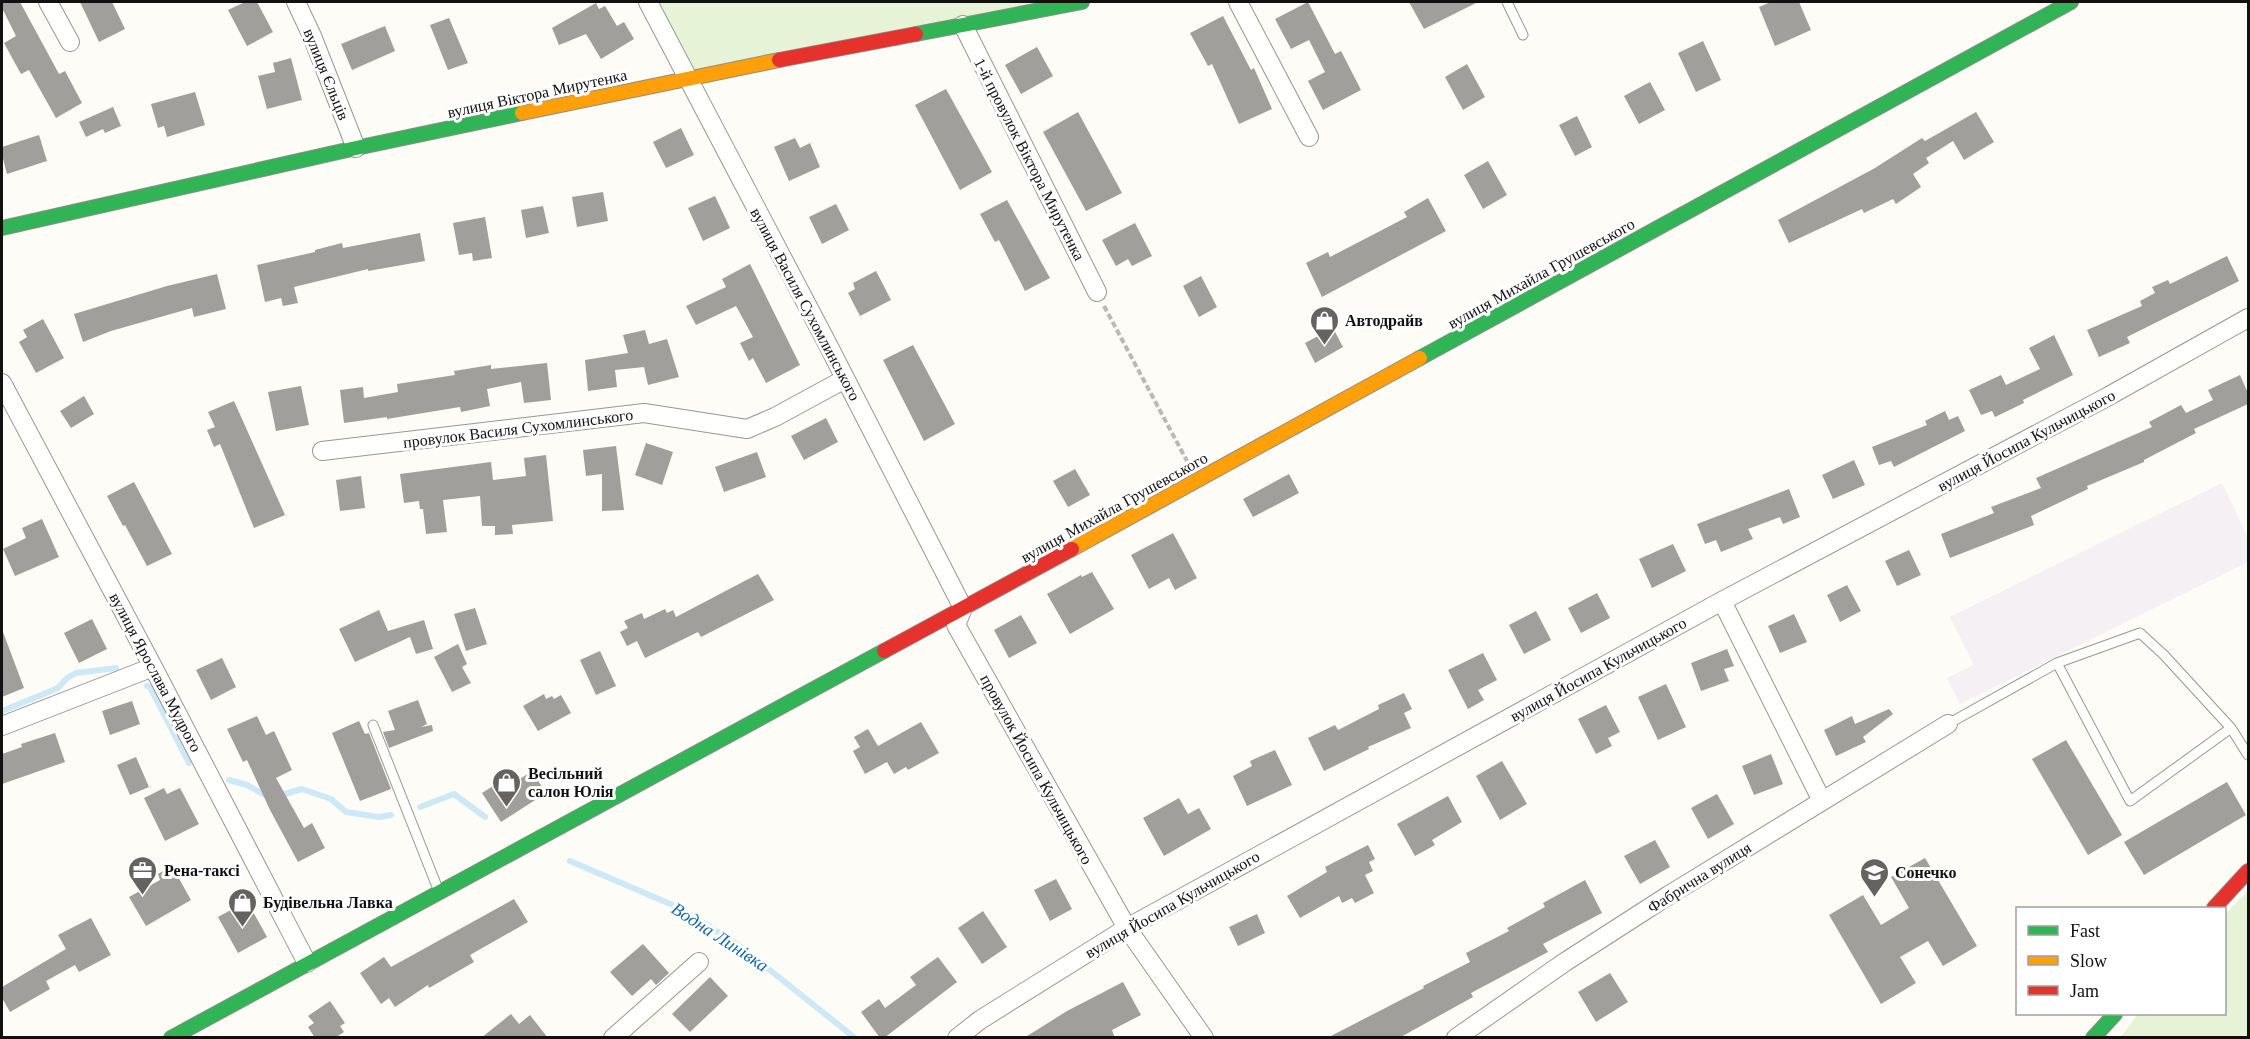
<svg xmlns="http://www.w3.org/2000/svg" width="2250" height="1039" viewBox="0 0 2250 1039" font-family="Georgia,serif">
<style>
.industrial{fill:#f5f0f3}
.green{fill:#e7f3d7}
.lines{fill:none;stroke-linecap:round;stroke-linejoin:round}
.stream{stroke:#cde8f7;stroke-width:6}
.building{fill:#a19f9c}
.lane-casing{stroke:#979795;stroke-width:11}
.street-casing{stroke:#979795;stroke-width:20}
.fast-casing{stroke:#8e8d8b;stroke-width:16}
.slow-casing{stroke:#8e8d8b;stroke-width:16}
.jam-casing{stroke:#8e8d8b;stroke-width:16}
.path{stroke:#b9b9b8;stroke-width:4;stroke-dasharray:6 3;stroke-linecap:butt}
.lane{stroke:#fffffe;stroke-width:9}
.street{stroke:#fffffe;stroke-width:18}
.fast{stroke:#30b455;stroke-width:14}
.slow{stroke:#ff9f0a;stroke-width:14}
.jam{stroke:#e5322d;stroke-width:14}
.labels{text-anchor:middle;stroke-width:6;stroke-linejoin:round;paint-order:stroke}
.street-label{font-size:16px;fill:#111;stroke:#fff}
.poi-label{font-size:16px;font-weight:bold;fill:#111;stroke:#fff;text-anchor:start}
.water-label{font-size:18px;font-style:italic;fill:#1768a6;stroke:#fff}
</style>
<rect width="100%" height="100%" fill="#fdfcf7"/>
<path class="industrial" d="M2222,483L2248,537V562L1960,704L1947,678L1974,665L1950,617Z"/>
<path class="green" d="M654,2H1061L693,79Z
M2248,891V1037L2120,1038L2138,1014H2224L2225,914Z"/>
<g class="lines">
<path class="stream" d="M147,686L150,687L189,763
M2,711L58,688L67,678L76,673L116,668
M229,780L247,785L263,794L281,795L302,789L331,799L346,812L379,817L391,815
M420,807L454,794L485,817
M570,861L675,906L704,923L741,947L855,1038"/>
</g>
<path class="building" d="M2,2H20L59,74L65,71L82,103L56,118L29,70L21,74L4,43L16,36L2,8Z
M80,2H112L125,29L99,42Z
M245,2H257L273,32L247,46L228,10Z
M1308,2L1335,54L1341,51L1361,90L1323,110L1308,81L1325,72L1309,40L1291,49L1275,19Z
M1409,2H1478L1424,29Z
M1771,2H1799L1811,30L1775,46L1759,7Z
M596,3L599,9L605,6L617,26L624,22L634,39L601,59L586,34L559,45L552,28Z
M1223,16L1251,70L1254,68L1272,109L1239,124L1212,64L1208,66L1190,33Z
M449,18L468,63L448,70L430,25Z
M385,26L395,51L352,70L341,44Z
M1703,41L1721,80L1696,92L1678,53Z
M1037,47L1053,76L1021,94L1005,65Z
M291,58L302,100L267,109L258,76L275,72L273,63Z
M1467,64L1485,97L1463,110L1445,77Z
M1650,82L1665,110L1639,124L1624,96Z
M946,89L992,172L960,190L915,105Z
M195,92L205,125L167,137L164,126L158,128L151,104Z
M113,107L121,126L105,133L103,129L86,137L79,122Z
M1078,112L1122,193L1086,211L1043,132Z
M1976,112L1994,142L1964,160L1953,141L1926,158L1929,163L1913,174L1921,187L1896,204L1893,199L1864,213L1862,209L1789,243L1778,220L1875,168L1922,138L1925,141Z
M1577,116L1592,147L1575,156L1559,125Z
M681,128L694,155L666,168L653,142Z
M39,135L47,161L7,174L2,155V147Z
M795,138L800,148L810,143L820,167L789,181L774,147Z
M1488,161L1507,195L1483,209L1464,175Z
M603,192L608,221L577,227L572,197Z
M715,196L730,228L703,241L688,208Z
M1428,198L1446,231L1322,297L1306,263L1328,252L1330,257L1407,217L1404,212Z
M1007,200L1050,278L1025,291L999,240L995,242L980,214Z
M836,204L849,230L822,244L809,217Z
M543,206L549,233L526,238L521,210Z
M485,217L492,258L473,261L472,253L459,255L453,223Z
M1135,223L1152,256L1132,266L1128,259L1116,266L1102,240Z
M420,233L425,261L368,271V269L294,287L298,303L283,306L281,298L265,302L257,265L315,252V250L342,243L343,248Z
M2227,256L2239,281L2127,337L2130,343L2099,357L2087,330L2142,306L2140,301L2155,293L2152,287L2168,280L2170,284Z
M750,264L800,365L766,383L753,358L749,361L740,343L753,337L736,306L696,325L686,306L726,287L722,279Z
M876,271L891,300L860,316L848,293L855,289L853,283Z
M217,274L226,309L194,317L192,308L111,331L83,342L74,314L167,286Z
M1201,276L1217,307L1199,317L1183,286Z
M43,319L64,358L36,373L19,342L27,337L23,330Z
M1333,328L1343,347L1315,363L1305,343Z
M645,330L649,344L667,339L679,377L648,385L644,367L615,370L617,387L588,391L585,360L628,353L623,335Z
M2054,335L2073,375L2023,400L2024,403L1995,417L1992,411L1981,415L1969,390L2001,375L2006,385L2040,369L2029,348Z
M913,345L955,424L924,441L883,360Z
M547,363L551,400L524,403L521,382L487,389L490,406L461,412L460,407L387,419V417L344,423L340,390L363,387L364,398L398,392L397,384L455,375L454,371L491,365V369Z
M2240,375L2248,393V404L2194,429L2196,433L2144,460V462L2087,486L2088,489L2031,516L2034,525L1950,558L1941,534L1994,513L1991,507L2041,488L2036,478L2152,427L2149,422L2181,405L2186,413L2213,400L2208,390Z
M301,386L309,425L276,431L268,392Z
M84,396L94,414L71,428L60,411Z
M234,401L285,515L254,528L220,444L214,447L207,430L215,427L208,412Z
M1945,411L1949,420L1958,416L1965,431L1894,467L1891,461L1879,465L1872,447L1927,425L1925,421Z
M826,418L838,442L804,460L791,436Z
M646,443L673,452L662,485L635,475Z
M616,446L624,510L602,511V474L586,476L583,450Z
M757,452L766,477L724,492L715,467Z
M546,455L553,521L512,525L513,534L495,535V526H482L480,496L443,500L447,532L426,534L423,509H420L419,501L404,503L400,474L491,462L493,480L526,476L524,458Z
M1854,460L1865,485L1833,499L1822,475Z
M1075,469L1090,495L1068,507L1053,481Z
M1289,474L1299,493L1253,517L1243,499Z
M361,476L365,508L340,511L336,480Z
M134,482L172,554L147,566L125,525L123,526L107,496Z
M1789,489L1800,517L1783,524L1780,517L1748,529L1753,539L1721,552L1716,540L1705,544L1697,524Z
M42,519L59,557L15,576L3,549L26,538L22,528Z
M1173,533L1197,578L1175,590L1169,578L1149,589L1131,555Z
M1673,544L1686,571L1652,588L1639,559Z
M1909,550L1921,575L1897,586L1885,561Z
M1092,572L1114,609L1070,634L1047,594L1081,575L1082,577Z
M758,574L774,600L701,637L698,632L645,658L637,641L627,646L620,632L628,628L624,621L642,613L644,619L665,609L667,613L673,610L676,617Z
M1847,585L1861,611L1840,622L1827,595Z
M1597,593L1610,618L1581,633L1568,608Z
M475,608L487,644L466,651L454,614Z
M379,610L388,631L424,620L433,649L416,654L410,637L355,662L339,629Z
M1536,611L1551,640L1524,654L1509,625Z
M1794,614L1807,642L1780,653L1768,626Z
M1021,615L1037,643L1009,658L994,630Z
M92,619L107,649L79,663L64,633Z
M3,632L24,688L2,697V633Z
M458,644L467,664L462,667L471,683L452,692L434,657Z
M1727,649L1734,666L1724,669L1729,681L1701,691L1691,663Z
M600,651L616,686L596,695L580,660Z
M1483,653L1497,680L1478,690L1484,700L1468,709L1448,670Z
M222,658L236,687L211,700L196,670Z
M1666,684L1686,727L1658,740L1638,697Z
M1404,693L1412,709L1404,713L1411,728L1368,747L1369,749L1324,771L1308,738L1335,725L1338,730L1379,709L1378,705Z
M544,694L546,699L552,696L554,699L561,695L571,713L538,731L523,706Z
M418,700L427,724L421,727L432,725L433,731L389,748L383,732L395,730L388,711Z
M132,701L140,724L110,735L102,711Z
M1606,705L1620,732L1608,738L1612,746L1596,754L1578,719Z
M1889,709L1893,714L1863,737L1866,742L1836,756L1824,730L1852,716L1855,724Z
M257,716L266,735L274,731L292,770L276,778L304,828L312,823L325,848L298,862L270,810L247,760L243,762L227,729Z
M359,721L365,734L369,733L391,789L360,801L332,733Z
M921,722L939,753L908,770L906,767L894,774L887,762L865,774L853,751L860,747L854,737L868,729L878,746Z
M55,733L65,762L2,784V754L22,747L21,744Z
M2066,740L2122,835L2088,855L2032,759Z
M1275,750L1292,785L1247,806L1233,776L1252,766L1250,761Z
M1771,754L1783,784L1754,795L1742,766Z
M136,757L149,787L130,795L117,765Z
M1502,761L1527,804L1500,820L1476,776Z
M532,771L546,793L501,822L482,793L501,781L506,788Z
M2227,782L2246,815L2144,875L2124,842Z
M164,788L167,794L180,788L199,824L165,841L144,798Z
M1717,794L1734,824L1708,839L1691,808Z
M1448,796L1462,822L1432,840L1435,845L1415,856L1397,824Z
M1179,798L1188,814L1199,808L1211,829L1164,856L1143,818Z
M1655,840L1670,867L1640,884L1624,856Z
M1368,845L1375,859L1369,862L1373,871L1365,875L1374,893L1355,903L1352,898L1342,903L1339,896L1300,918L1287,896L1327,872L1325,867Z
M1925,858L1977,946L1943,966L1928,941L1900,957L1916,983L1881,1004L1829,915L1863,895L1881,925L1909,908L1891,877Z
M172,866L191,900L146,926L129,897L160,880L158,874Z
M1056,879L1072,909L1050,921L1034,890Z
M1585,880L1602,913L1543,944L1548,952L1471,993L1473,997L1399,1038H1327L1424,988L1423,986L1470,962L1466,953L1509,931L1507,928L1545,907L1543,903Z
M514,899L528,922L470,955L474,962L429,988L428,985L395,1007L389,998L381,1004L360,973L384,957L391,967Z
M247,901L267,937L238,953L218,917Z
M983,911L1007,947L982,964L958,928Z
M1257,914L1265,933L1238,946L1229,927Z
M91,918L111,955L79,972L75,965L46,981L50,989L10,1012L2,998V987L66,949L58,935Z
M643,944L669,973L656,985L651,979L632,996L610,972Z
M938,957L957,982L884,1038H880L861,1012L879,999L885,1008L916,985L910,977Z
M1610,973L1628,1002L1596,1022L1578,992Z
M710,977L728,996L690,1032L672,1014Z
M1123,982L1141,1015L1112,1030L1115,1038H1024L1067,1011Z
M330,1001L345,1023L340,1026L344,1032L335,1038H315L308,1027L314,1023L308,1016Z
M511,1014L519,1024L530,1015L548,1038H481Z"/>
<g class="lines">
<defs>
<path id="lane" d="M1507,2L1523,35
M2057,663L2130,801L2231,728L2248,755
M1948,724L2057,663L2140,633L2164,655L2231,728
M373,725L438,889"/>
<path id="street" d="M48,2L70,42
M296,2L312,36L356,148
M648,2L827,343L963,608L956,625L1127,928L1204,1038
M1238,2L1309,137
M963,25L1097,292
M2,383L153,667L307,963
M322,451L644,413L747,429L775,417L845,379
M1722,601L1822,801
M2,726L153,667
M613,1038L699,962
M957,1038L980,1020L1127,928L1722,601L2107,397L2248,318
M1456,1038L1565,962L1669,895L1948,724"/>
<path id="fast" d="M916,34L1082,2
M2,228L356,148L522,113
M1420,358L2071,2
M171,1038L884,651
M2093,1038L2115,1014"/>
<path id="slow" d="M522,113L779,60
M1072,549L1420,358"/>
<path id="jam" d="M779,60L916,34
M884,651L1072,549
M2214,908L2248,871"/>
</defs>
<use href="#lane" class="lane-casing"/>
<use href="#street" class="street-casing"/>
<use href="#fast" class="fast-casing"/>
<use href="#slow" class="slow-casing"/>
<use href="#jam" class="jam-casing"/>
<path class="path" d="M1104,306L1187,461"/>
<use href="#lane" class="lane"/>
<use href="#street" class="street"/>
<use href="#fast" class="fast"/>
<use href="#slow" class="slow"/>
<use href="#jam" class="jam"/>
</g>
<defs>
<symbol id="shop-pin" viewBox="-11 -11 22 30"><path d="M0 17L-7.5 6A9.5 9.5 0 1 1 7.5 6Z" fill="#646362" stroke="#fff"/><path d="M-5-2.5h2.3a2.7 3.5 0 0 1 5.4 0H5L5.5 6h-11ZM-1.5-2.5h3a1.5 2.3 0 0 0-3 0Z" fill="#fff"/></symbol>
<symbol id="office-pin" viewBox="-11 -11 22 30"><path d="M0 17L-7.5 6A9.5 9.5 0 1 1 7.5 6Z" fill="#646362" stroke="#fff"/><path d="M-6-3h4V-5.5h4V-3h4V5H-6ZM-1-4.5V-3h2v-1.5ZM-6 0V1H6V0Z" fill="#fff"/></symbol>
<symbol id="school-pin" viewBox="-11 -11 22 30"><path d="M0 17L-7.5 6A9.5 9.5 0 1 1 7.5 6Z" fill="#646362" stroke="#fff"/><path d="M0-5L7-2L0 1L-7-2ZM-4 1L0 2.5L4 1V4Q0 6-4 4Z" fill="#fff"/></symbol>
</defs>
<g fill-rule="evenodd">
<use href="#shop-pin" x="1308" y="304" width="33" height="45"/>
<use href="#shop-pin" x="490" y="766" width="33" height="45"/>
<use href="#office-pin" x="126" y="854" width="33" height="45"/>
<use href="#school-pin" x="1858" y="856" width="33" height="45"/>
<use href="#shop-pin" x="226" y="886" width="33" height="45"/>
</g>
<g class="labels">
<g class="street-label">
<text transform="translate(327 74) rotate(68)" y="6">вулиця Єльців</text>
<text transform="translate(537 93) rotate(-12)" y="6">вулиця Віктора Мирутенка</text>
<text transform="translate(1030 159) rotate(63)" y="6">1-й провулок Віктора Мирутенка</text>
<text transform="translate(1541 273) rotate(-29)" y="6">вулиця Михайла Грушевського</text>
<text transform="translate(806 304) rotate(62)" y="6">вулиця Василя Сухомлинського</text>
<text transform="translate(518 428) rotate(-7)" y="6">провулок Василя Сухомлинського</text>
<text transform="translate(2026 440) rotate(-28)" y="6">вулиця Йосипа Кульчицького</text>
<text transform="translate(1114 507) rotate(-29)" y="6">вулиця Михайла Грушевського</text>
<text transform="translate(1598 669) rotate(-29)" y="6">вулиця Йосипа Кульчицького</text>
<text transform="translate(156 672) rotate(62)" y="6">вулиця Ярослава Мудрого</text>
<text transform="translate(1037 769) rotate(61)" y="6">провулок Йосипа Кульчицького</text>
<text transform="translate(1699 877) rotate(-32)" y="6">Фабрична вулиця</text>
<text transform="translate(1172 904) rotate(-30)" y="6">вулиця Йосипа Кульчицького</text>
</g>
<g class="poi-label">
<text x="1345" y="326">Автодрайв</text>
<text x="528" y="779">Весільний<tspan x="528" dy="18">салон Юлія</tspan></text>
<text x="164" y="876">Рена-таксі</text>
<text x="1895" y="878">Сонечко</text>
<text x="263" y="908">Будівельна Лавка</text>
</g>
<g class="water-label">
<text transform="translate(720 937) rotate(33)" y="6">Водна Линівка</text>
</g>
</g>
<rect width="2250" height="1039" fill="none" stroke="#111111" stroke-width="6"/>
<rect x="2016" y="907" width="210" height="108" fill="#ffffff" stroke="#a0a0a0" stroke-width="1.5"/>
<rect x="2028" y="926" width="30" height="9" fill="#30b455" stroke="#a0a0a0" stroke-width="1.5"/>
<text x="2070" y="937" font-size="18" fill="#111111">Fast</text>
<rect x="2028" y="956" width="30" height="9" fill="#ff9f0a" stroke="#a0a0a0" stroke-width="1.5"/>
<text x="2070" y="967" font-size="18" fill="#111111">Slow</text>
<rect x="2028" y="986" width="30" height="9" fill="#e5322d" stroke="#a0a0a0" stroke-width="1.5"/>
<text x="2070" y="997" font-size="18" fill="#111111">Jam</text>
</svg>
